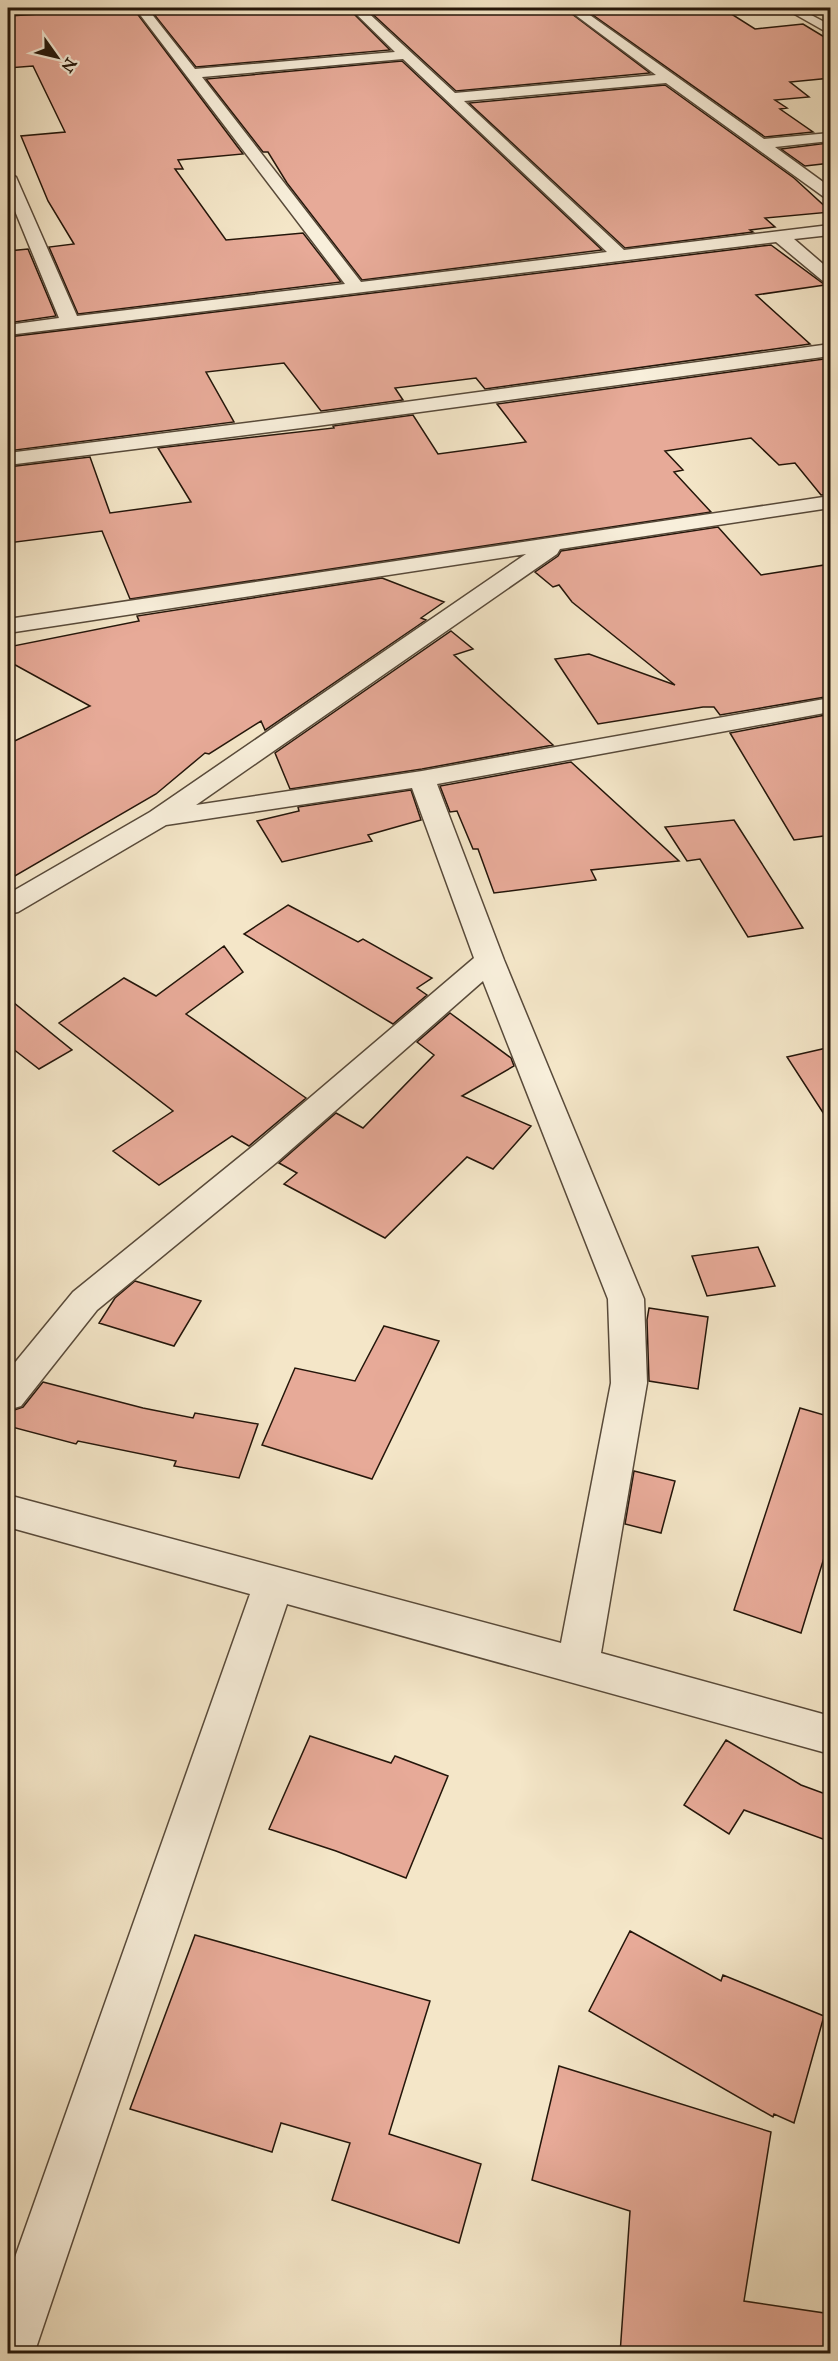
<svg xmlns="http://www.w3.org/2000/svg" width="838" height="2361" viewBox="0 0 838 2361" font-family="'IM FELL Great Primer',serif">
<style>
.building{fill:#e7aa98;stroke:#24160a;stroke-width:1.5}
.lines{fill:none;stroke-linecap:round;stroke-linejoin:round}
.minor-casing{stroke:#584a3a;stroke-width:3}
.minor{fill:#f8efdb;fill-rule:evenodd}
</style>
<rect width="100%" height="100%" fill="#f4e6c8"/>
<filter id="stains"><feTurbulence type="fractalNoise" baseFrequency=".00333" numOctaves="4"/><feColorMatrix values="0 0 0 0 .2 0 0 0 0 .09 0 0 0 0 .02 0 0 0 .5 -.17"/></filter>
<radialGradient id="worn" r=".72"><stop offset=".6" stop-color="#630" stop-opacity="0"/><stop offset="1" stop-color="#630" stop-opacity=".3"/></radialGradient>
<path class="building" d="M133,8L243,154L178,160L183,169H175L226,240L303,233L341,282L78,314L49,247L74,244L48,201L21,136L65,132L33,66L8,68V31L12,30L9,23H12L9,16Z
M149,8H348L390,50L196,67Z
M366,8H564L650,73L456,91Z
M583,8H722L755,29L803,24L831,41V78L790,82L809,97L775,100L787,108L780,109L813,132L765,137Z
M402,61L602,250L362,280L287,183L268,152H263L206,79Z
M665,85L794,178L831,212L765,218L775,227L750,230L753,232L625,248L469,103Z
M828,143L831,145V163L805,166L781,149Z
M771,245L825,285L756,295L810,344L485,389L476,378L395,388L403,400L321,411L284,363L206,372L234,422L8,451V337Z
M28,249L56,316L8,323V251Z
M824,359L831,367V494L821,495L795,463L779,465L751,438L665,451L683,470L674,472L711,512L130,599L102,531L8,543V467L90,457L110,513L191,502L158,448L334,428L333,426L413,415L438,454L526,442L497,404Z
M718,527L761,575L831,564V696L720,715L714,707H703L598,724L555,659L589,654L675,685L572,602L559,585L553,587L535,572L558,556L561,551Z
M382,578L444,602L421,618L426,620L265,730L261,721L209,754L205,753L156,794L8,880V744L90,706L8,661V647L139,621L137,616Z
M451,631L473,649L454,655L553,745L422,769L290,789L275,753Z
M831,714V835L794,840L730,733Z
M571,762L679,861L591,870L596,880L494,893L478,849H473L457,811L450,812L440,786Z
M411,790L421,820L368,835L372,841L282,862L257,821L299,811L298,807Z
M734,820L803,928L748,937L700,859L687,861L665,827Z
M288,905L358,942L363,939L432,978L417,988L427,995L393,1024L244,934Z
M224,946L243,972L186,1014L306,1098L249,1146L232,1136L159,1185L113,1151L173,1111L59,1023L124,978L156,996Z
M8,998L72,1050L39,1069L8,1045Z
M450,1013L511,1058L514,1066L462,1096L531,1126L493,1169L467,1157L385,1238L284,1184L297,1173L279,1163L336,1113L363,1128L434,1055L417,1042Z
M831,1047V1125L787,1057Z
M758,1247L775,1286L707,1296L692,1256Z
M135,1281L201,1301L174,1346L99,1323L115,1298Z
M649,1308L708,1317L698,1389L649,1381L647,1320Z
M384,1326L439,1341L372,1479L262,1445L295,1368L355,1381Z
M43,1382L143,1408L193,1418L195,1413L258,1424L239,1478L174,1466L176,1461L78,1441L76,1444L8,1426V1412L23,1407Z
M800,1408L831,1417V1535L801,1633L734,1610Z
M634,1471L675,1481L661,1533L625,1524Z
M310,1736L391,1763L395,1756L448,1776L406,1878L336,1851L269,1829Z
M726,1740L801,1785L831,1796V1842L744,1810L729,1834L684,1805Z
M630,1931L721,1981L723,1975L824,2016L794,2123L774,2114L773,2117L589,2011Z
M195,1935L430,2001L389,2134L481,2164L459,2243L332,2200L350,2143L281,2123L272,2152L130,2109Z
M559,2066L771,2132L744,2301L831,2314V2354H620L630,2211L532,2180Z"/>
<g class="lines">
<defs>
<path id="minor" d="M135,8H147L195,69L395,52L350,8H363L455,93L656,75L566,8H580L764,139L830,133V141L775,147L830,187V199L824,197L666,83L464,101L624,250L830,225V235L794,239L830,270V283L824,282L776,242L8,335V325L59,318L8,194V172L16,177L77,316L345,284ZM403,59L607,252L361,282L202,77Z
M784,8H798L830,25V34Z
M830,344V356L317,426L8,465V453L317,414Z
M830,496V508L560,549L557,554L196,805L422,771L830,698V712L437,784L504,960L644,1299L647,1383L601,1653L830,1716V1754L287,1604L35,2351L34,2354H8V2277L250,1594L8,1527V1495L561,1643L611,1383L608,1299L483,981L277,1162L97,1310L21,1406L8,1410V1371L73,1292L253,1146L474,958L412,788L166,825L18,912L8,914V894L150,812L526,554L8,633V619Z"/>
</defs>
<use href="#minor" class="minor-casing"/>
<use href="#minor" class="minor"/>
</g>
<rect width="838" height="2361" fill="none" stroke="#f4e6c8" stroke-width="30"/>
<rect x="9" y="9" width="820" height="2343" fill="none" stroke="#24160a" stroke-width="3"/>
<rect x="15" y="15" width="808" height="2331" fill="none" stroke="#24160a" stroke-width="1.5"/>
<g transform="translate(57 57) rotate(124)" stroke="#f8efdb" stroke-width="4.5" paint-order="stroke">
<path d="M0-4.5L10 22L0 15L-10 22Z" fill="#24160a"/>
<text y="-9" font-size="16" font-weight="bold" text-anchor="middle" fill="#24160a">N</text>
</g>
<rect width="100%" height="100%" filter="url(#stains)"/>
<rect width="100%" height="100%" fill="url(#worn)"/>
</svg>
